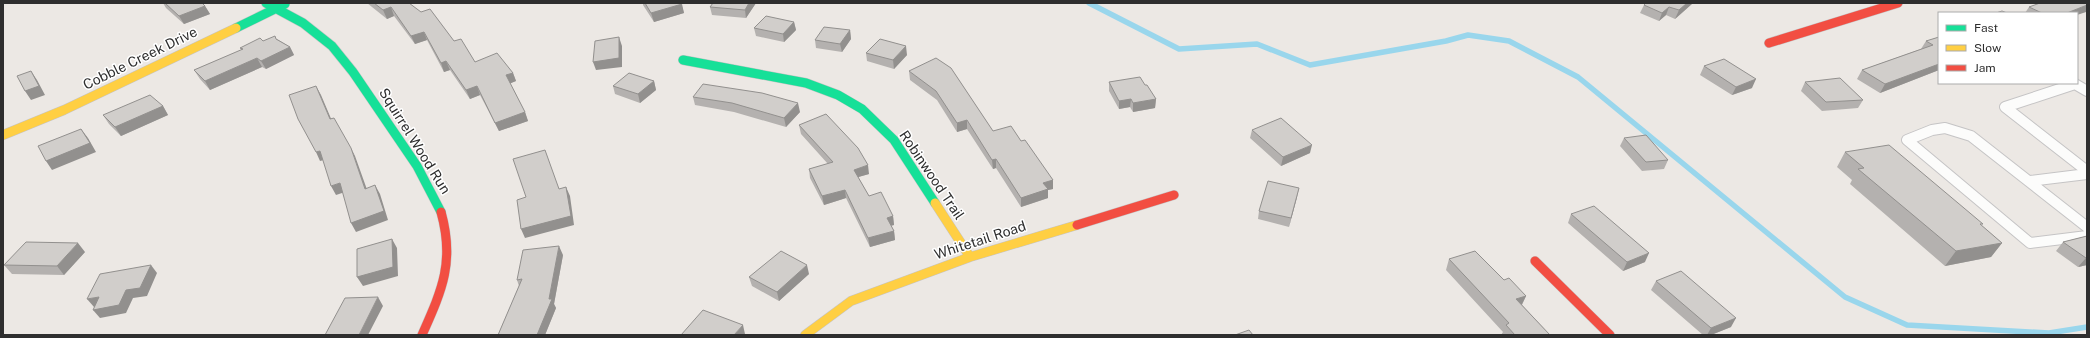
<svg xmlns="http://www.w3.org/2000/svg" width="2090" height="338" viewBox="0 0 2090 338" font-family="'Public Sans',sans-serif">
<style>
.lines{fill:none;stroke-linecap:round;stroke-linejoin:round}
.stream{stroke:#99d6ec;stroke-width:5.5}
.lane-casing{stroke:#c5c4c5;stroke-width:12}
.fast-casing{stroke:#c5c4c5;stroke-width:10}
.slow-casing{stroke:#c5c4c5;stroke-width:10}
.jam-casing{stroke:#c5c4c5;stroke-width:10}
.lane{stroke:#fcfcfb;stroke-width:10}
.fast{stroke:#16e098;stroke-width:9}
.slow{stroke:#ffcf43;stroke-width:9}
.jam{stroke:#f24e42;stroke-width:9}
.wall{fill:#b4b1af}
.shaded-wall{fill:#92908e}
.building{fill:#d1cecb;stroke:#92908e}
.labels{text-anchor:middle;stroke-width:3;stroke-linejoin:round;paint-order:stroke}
.street-label{font-size:14px;fill:#2e2e2e;stroke:#fff}
</style>
<rect width="100%" height="100%" fill="#ece8e4"/>
<g class="lines">
<path class="stream" d="M1089,3L1179,49L1257,44L1310,65L1446,41L1468,35L1509,41L1578,77L1845,297L1907,325L2049,333L2087,327"/>
<defs>
<path id="lane" d="M2087,91L2075,84L2005,107L2087,171
M2030,181L2087,174
M2087,227L1971,136L1945,128L1932,130L1907,140L2030,243L2087,236"/>
<path id="fast" d="M266,3L303,23L332,46L353,72L417,166L441,212
M236,28L285,4
M683,60L806,83L838,95L862,109L894,140L935,203"/>
<path id="slow" d="M3,135L64,110L236,28
M935,203L970,257
M805,335L851,301L970,257L1077,225"/>
<path id="jam" d="M1769,43L1898,3
M1077,225L1174,195
M1535,261L1610,335
M422,335C442,290 455,262 441,212"/>
</defs>
<use href="#lane" class="lane-casing"/>
<use href="#fast" class="fast-casing"/>
<use href="#slow" class="slow-casing"/>
<use href="#jam" class="jam-casing"/>
<use href="#lane" class="lane"/>
<use href="#fast" class="fast"/>
<use href="#slow" class="slow"/>
<use href="#jam" class="jam"/>
</g>
<path class="wall" d="M163,3H202L205,6L210,14L184,24L166,8Z
M367,3H409L454,41L475,62L513,73L516,81L510,83L525,112L528,121L499,131L480,95L470,99L450,70L444,72L427,40L415,44L394,16L387,19Z
M643,3H681L684,13L654,22L643,5Z
M713,3H756L746,18L712,15L710,7Z
M1693,3L1675,19L1666,15L1659,21L1640,13L1644,5Z
M2029,7L2086,12L2077,13H2025Z
M794,22L796,30L784,42L756,36L754,28Z
M850,30L851,39L842,52L816,48L815,40Z
M1939,37V70L1880,93L1857,79L1862,70L1921,49L1926,41Z
M277,39L290,47L294,55L266,69L262,67L210,90L200,79L194,70L242,50L240,48L263,41Z
M866,53L907,55L894,69L867,61Z
M1704,66L1752,88L1732,95L1700,75Z
M909,71L993,131L1021,141L1053,180V189L1048,190V198L1021,207L996,168L993,169L967,129L957,132L937,100L910,80Z
M654,81L656,90L640,103L615,94L613,86Z
M1109,82L1145,85L1156,99L1155,108L1133,112L1130,107L1119,109L1109,91Z
M1805,82L1863,100L1858,108L1822,111L1801,91Z
M693,97L800,112L786,127L734,112L695,105Z
M163,106L168,115L121,136L109,124L103,115Z
M799,125L869,174L858,177L869,196L893,216L894,225L891,226L894,231L895,240L870,247L846,198L824,205L810,178L809,169L828,164L801,134Z
M1252,130L1310,153L1281,166L1250,138Z
M1624,138L1668,160L1664,169L1642,171L1620,146Z
M1845,152L1982,226L2002,243L1991,257L1945,266L1850,184L1852,180L1837,167Z
M1297,197L1289,227L1258,219L1259,211Z
M1571,214L1645,262L1623,271L1568,223Z
M2087,236V265L2078,267L2056,251L2063,242Z
M85,252L64,275L12,274L4,265Z
M563,255L554,304L556,308L545,335H498L519,286L517,280Z
M1449,259L1504,280L1526,296L1522,305L1550,335H1501L1503,332L1446,270Z
M809,274L779,301L752,286L749,277Z
M1656,281L1731,327L1711,335H1703L1651,290Z"/>
<path class="shaded-wall" d="M749,3H756L746,18L745,10Z
M1687,3H1693L1675,19L1679,10Z
M682,4L684,13L654,22L651,13Z
M2087,5V10L2086,12L2077,15V13H2067Z
M205,6L210,14L184,24L179,16Z
M391,7L394,16L387,19L383,10Z
M1669,7L1666,15L1659,21L1662,13Z
M794,22L796,30L784,42L783,34Z
M850,30L851,39L842,52L840,44Z
M424,32L427,40L415,44L411,36Z
M619,37L622,46V67L596,70L593,62Z
M906,46L907,55L894,69L893,60Z
M290,47L294,55L266,69L261,61Z
M257,58L262,67L210,90L205,81Z
M446,61L450,70L444,72L441,63Z
M1939,64V70L1880,93L1885,84Z
M31,71L37,80L45,95L31,100L25,91Z
M513,73L516,81L509,84L506,75Z
M1756,79L1752,88L1732,95L1736,87Z
M654,81L656,90L640,103L638,94Z
M316,86L321,95L335,128L330,119Z
M477,86L480,95L470,99L466,90Z
M1131,99L1130,107L1119,109V101Z
M1156,99L1155,108L1133,112V103Z
M798,103L800,112L786,127L784,118Z
M163,106L168,115L121,136L115,127Z
M525,112L528,121L499,131L495,123Z
M967,120V129L957,132V123Z
M81,129L88,138L96,152L52,170L46,161Z
M1312,145L1310,153L1281,166L1283,157Z
M351,148L355,156L370,198L365,189Z
M320,151L324,160L320,161L316,152Z
M996,159V168L993,169L992,160Z
M868,165L869,174L855,178L854,170Z
M1053,180V189L1048,190V198L1021,207V198L1043,183Z
M340,183L345,192L336,195L331,186Z
M375,185L380,194L388,220L356,232L351,223Z
M566,187L570,196L574,225L525,238L521,229Z
M1299,188L1297,197L1289,227L1291,218Z
M845,190L846,198L824,205L822,196Z
M893,216L894,225L888,226L887,218Z
M894,231L895,240L870,247L868,238Z
M392,239L397,248L398,276L363,286L357,277Z
M78,243L85,252L64,275L57,266Z
M2002,243L1991,257L1945,266L1956,251Z
M559,246L563,255L554,304L556,308L545,335H537L549,299Z
M1649,253L1645,262L1623,271L1627,262Z
M2086,258H2087V265L2078,267Z
M151,265L157,273L147,296L133,298L126,313L100,318L93,310L126,290Z
M807,265L809,274L779,301L777,292Z
M1526,296L1521,306L1516,299Z
M99,297L106,305L94,307L87,299Z
M378,297L383,306L368,335H359Z
M1736,318L1731,327L1711,335H1707L1711,328Z
M743,325L745,334L744,335H734Z"/>
<path class="building" d="M165,3H202L205,6L179,16Z
M374,3H409L421,12L430,9L454,41L461,39L475,62L497,53L513,73L506,75L525,112L495,123L477,86L466,90L446,61L441,63L424,32L411,36L391,7L383,10Z
M645,3H681L682,4L651,13Z
M713,3H749L745,10L710,7Z
M1646,3H1687L1679,10L1669,7L1662,13L1644,5Z
M2040,3H2087V5L2067,13H2042L2029,7Z
M2002,11L2007,13H1996Z
M766,16L794,22L783,34L754,28Z
M824,27L850,30L840,44L815,40Z
M275,36L276,39L290,47L261,61L257,58L205,81L194,70L243,49L240,48L260,38L263,41Z
M619,37V58L593,62L595,41Z
M1939,37V64L1885,84L1862,70L1933,45L1926,41Z
M880,39L906,46L893,60L866,53Z
M936,58L951,68L993,131L1011,126L1021,141L1025,140L1053,180L1043,183L1048,189L1021,198L996,159L992,160L967,120L957,123L936,91L909,71Z
M1724,59L1756,79L1736,87L1704,66Z
M31,71L39,86L25,91L17,76Z
M629,73L654,81L638,94L613,86Z
M1140,77L1145,85H1147L1156,99L1133,103L1131,99L1119,101L1109,82Z
M1840,78L1863,100L1826,102L1805,82Z
M703,84L762,93L798,103L784,118L732,103L693,97Z
M316,86L330,119L334,118L351,148L365,189L375,185L384,211L351,223L340,183L331,186L320,151L316,152L298,119L289,95Z
M150,95L163,106L115,127L103,115Z
M826,114L858,148L868,165L854,170L869,196L881,192L893,216L887,218L894,231L868,238L845,190L822,196L809,169L833,162L799,125Z
M1281,118L1312,145L1283,157L1252,130Z
M81,129L90,143L46,161L38,146Z
M1646,135L1668,160L1646,162L1624,138Z
M1889,145L1983,224H1980L2002,243L1956,251L1858,169L1864,168L1845,152Z
M545,150L559,189L566,187L571,216L521,229L517,200L526,197L513,159Z
M1268,181L1299,188L1291,218L1259,211Z
M1594,206L1649,253L1627,262L1571,214Z
M2087,236V258H2086L2063,242Z
M392,239L393,267L357,277V249Z
M26,242L78,243L57,266L4,265Z
M559,246L549,299H552L537,335H498L522,279L517,280L523,250Z
M781,251L807,265L777,292L749,277Z
M1475,251L1504,280L1509,278L1526,296L1516,299L1550,335H1515L1506,325L1509,323L1449,259Z
M151,265L140,288L126,290L119,305L93,310L99,297L87,299L100,274Z
M1681,271L1736,318L1711,328L1656,281Z
M378,297L359,335H325L345,298Z
M703,310L743,325L734,335H681Z
M1249,330L1253,335H1235Z"/>
<g class="labels">
<g class="street-label">
<text transform="translate(140 58) rotate(-26)" y="5">Cobble Creek Drive</text>
<text transform="translate(415 141) rotate(58)" y="5">Squirrel Wood Run</text>
<text transform="translate(932 175) rotate(56)" y="5">Robinwood Trail</text>
<text transform="translate(980 240) rotate(-18)" y="5">Whitetail Road</text>
</g>
</g>
<rect width="2090" height="338" fill="none" stroke="#2e2e2e" stroke-width="8"/>
<rect x="1938" y="12" width="140" height="72" fill="#ffffff" stroke="#ababab"/>
<rect x="1946" y="25" width="20" height="6" fill="#16e098" stroke="#ababab"/>
<text x="1974" y="32" font-size="12" fill="#2e2e2e">Fast</text>
<rect x="1946" y="45" width="20" height="6" fill="#ffcf43" stroke="#ababab"/>
<text x="1974" y="52" font-size="12" fill="#2e2e2e">Slow</text>
<rect x="1946" y="65" width="20" height="6" fill="#f24e42" stroke="#ababab"/>
<text x="1974" y="72" font-size="12" fill="#2e2e2e">Jam</text>
</svg>
